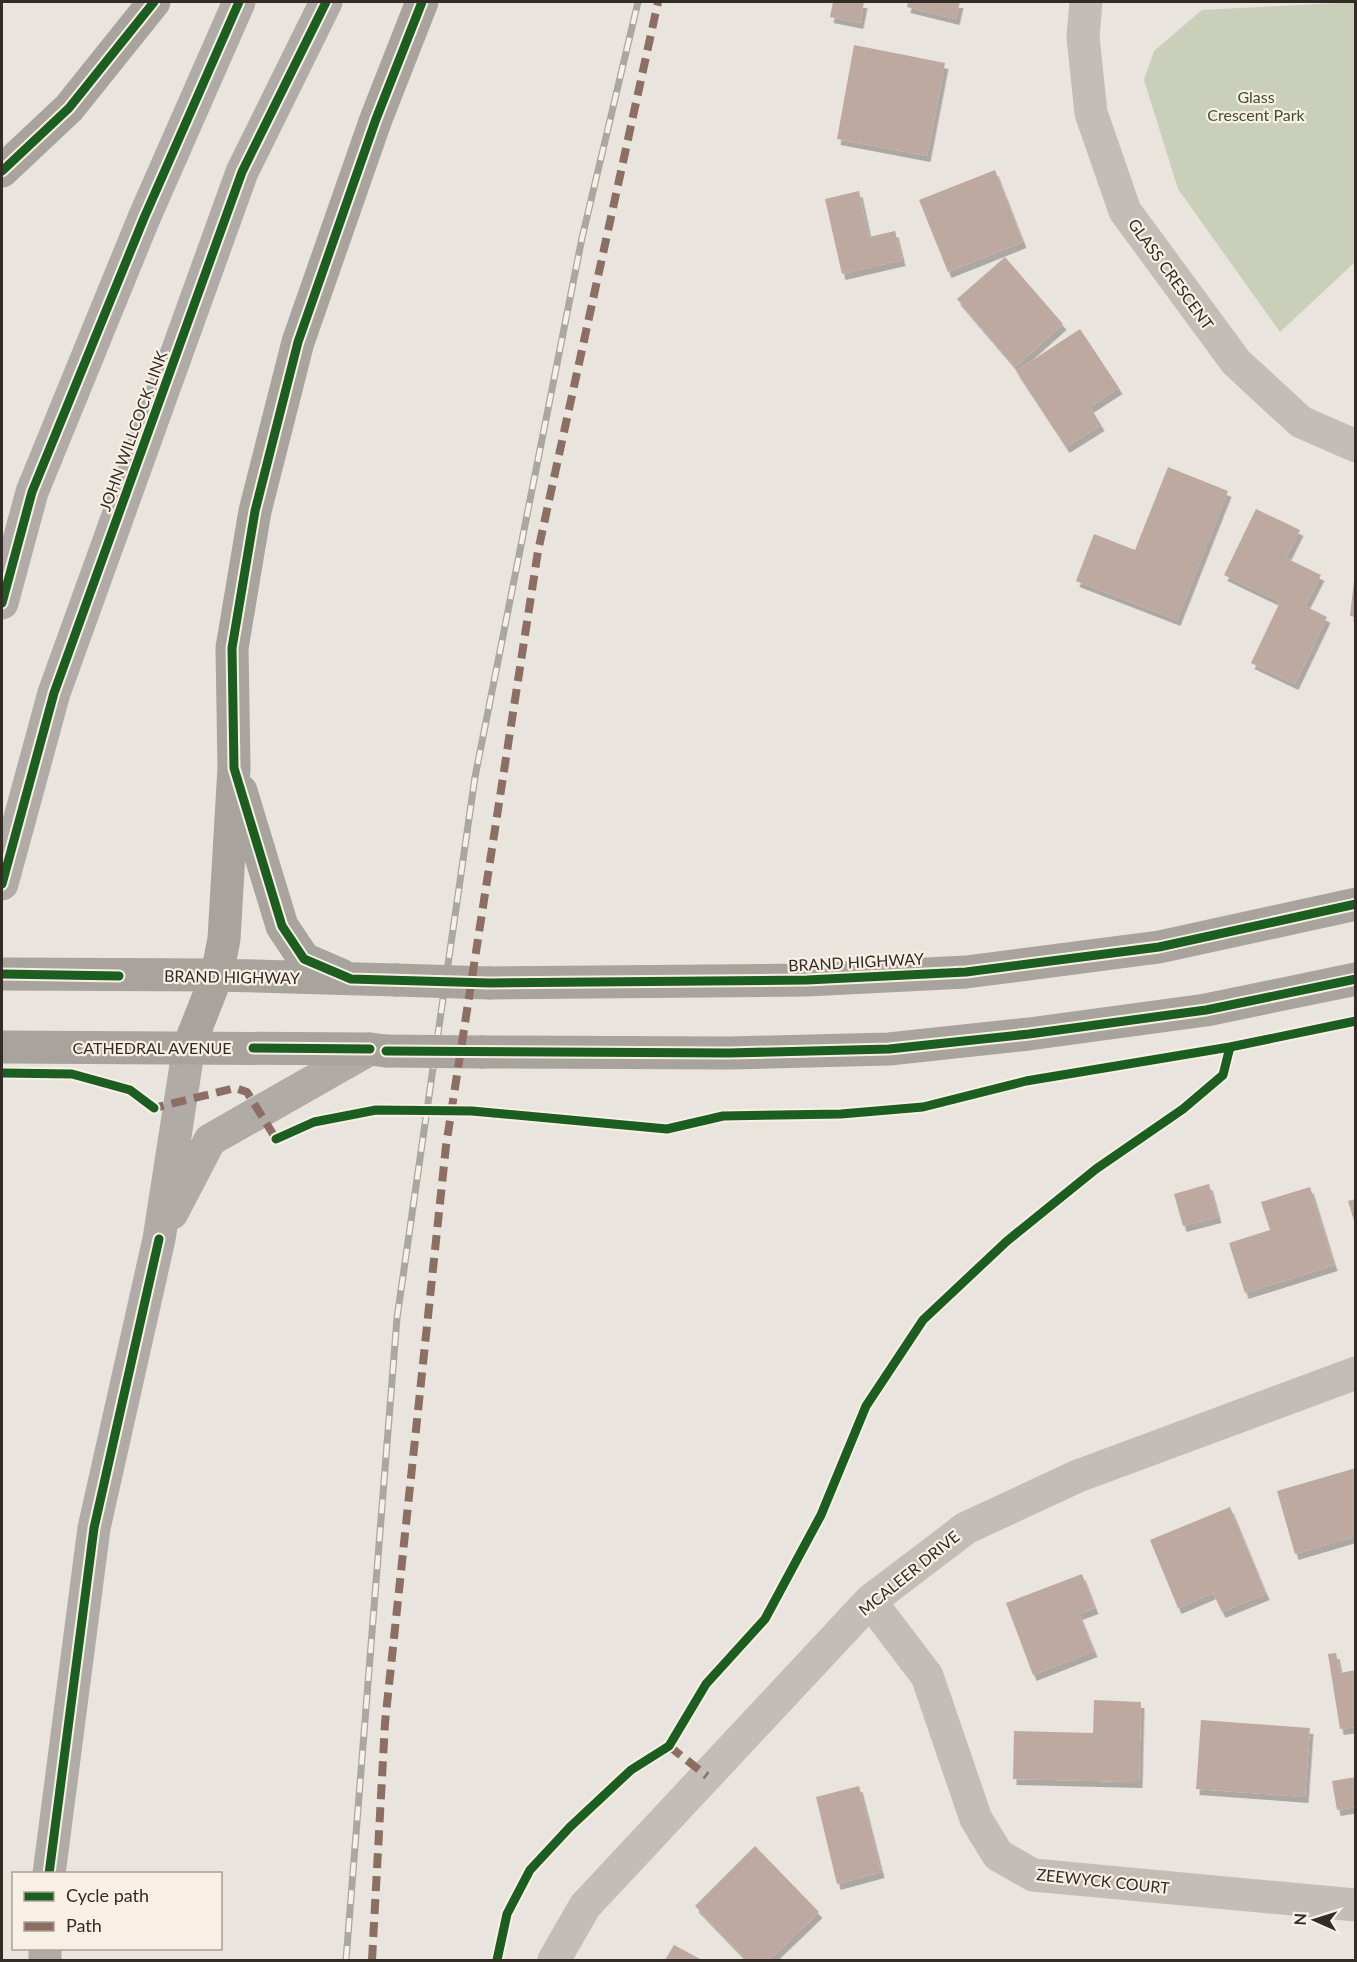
<svg xmlns="http://www.w3.org/2000/svg" width="1357" height="1962" viewBox="0 0 1357 1962" font-family="Lato,sans-serif">
<style>
.park{fill:#cacfb9}
.building{fill:#bda9a0;filter:url(#shadow)}
.lines{fill:none;stroke-linecap:round;stroke-linejoin:round}
.minor{stroke:#c3bdb7;stroke-width:33}
.major{stroke:#b1aba7;stroke-width:33}
.highway{stroke:#a9a39d;stroke-width:33}
.rail-casing{stroke:#aaa6a2;stroke-width:7}
.rail{stroke:#f8efe5;stroke-width:4.5;stroke-dasharray:14;stroke-linecap:butt}
.highway-bridge{stroke:#a9a39d;stroke-width:33}
.quiet{stroke:#8d6e63;stroke-width:8;stroke-dasharray:15 8;stroke-linecap:butt}
.cycleway-casing{stroke:#f8efe5;stroke-width:13}
.cycleway{stroke:#1b5e20;stroke-width:9}
.labels{text-anchor:middle;stroke-width:4.5;stroke-linejoin:round;paint-order:stroke}
.park-label{font-size:16px;fill:#41502b;stroke:#f8efe5}
.street-label{font-size:16px;fill:#332b26;stroke:#f8efe5}
</style>
<defs>
<filter id="shadow"><feDropShadow dx="3.5" dy="6" stdDeviation="0" flood-color="#0004"/></filter>
</defs>
<rect width="100%" height="100%" fill="#eae4de"/>
<path class="park" d="M1356,2L1355,262L1280,332L1178,189L1144,80L1154,51L1202,10Z"/>
<path class="building" d="M833,2H864L860,23L830,17Z
M908,2H960L956,19L907,7Z
M854,45L945,63L927,156L837,139Z
M995,170L1023,242L948,272L919,200Z
M859,191L869,237L895,231L902,260L842,274L825,199Z
M1005,257L1063,324L1015,367L957,299Z
M1080,329L1119,388L1090,407L1101,425L1066,447L1016,371Z
M1168,467L1228,491L1177,620L1076,581L1094,534L1135,550Z
M1256,509L1300,530L1286,558L1321,575L1305,606L1327,617L1295,684L1251,663L1280,602L1224,575Z
M1354,581H1356V617L1350,616Z
M1209,1184L1218,1217L1183,1226L1174,1194Z
M1310,1187L1334,1265L1245,1293L1229,1243L1270,1230L1261,1202Z
M1356,1199V1224H1355L1348,1201Z
M1356,1468V1536L1295,1554L1277,1491Z
M1230,1507L1266,1594L1222,1612L1213,1593L1178,1608L1150,1540Z
M1082,1574L1095,1608L1079,1614L1094,1651L1033,1675L1006,1603Z
M1336,1653L1340,1673L1356,1670V1727L1340,1729L1328,1654Z
M1094,1700L1141,1702L1139,1782L1013,1779L1014,1731L1093,1733Z
M1201,1720L1310,1728L1305,1797L1196,1789Z
M1356,1777V1807L1337,1810L1332,1781Z
M859,1786L881,1872L837,1884L816,1797Z
M755,1846L819,1912L769,1960H747L695,1906Z
M674,1945L702,1960H665Z"/>
<g class="lines">
<path class="minor" d="M1086,2L1083,37L1091,113L1125,211L1236,362L1301,422L1356,446
M870,1601L927,1676L976,1819L998,1855L1033,1875L1356,1905
M554,1960L585,1906L870,1601L966,1528L1078,1476L1356,1373"/>
<path class="major" d="M2,603L32,492L144,218L239,2
M2,884L54,693L242,172L326,2
M172,1213L210,1140L370,1049
M49,1874L94,1528L159,1239L189,1046
M45,1960V1948"/>
<path class="highway" d="M2,171L69,108L154,2
M241,791L282,926L304,959L341,975
M2,974L217,975L396,980
M490,983L807,980L966,972L1159,947L1356,904
M189,1046L217,975L224,939L234,768L232,648L255,511L298,342L376,119L422,2
M2,1047L370,1049L386,1051
M482,1052L729,1053L889,1049L1029,1034L1206,1010L1356,979"/>
<defs>
<path id="rail" d="M346,1960L397,1318L475,777L582,238L638,2"/>
</defs>
<use href="#rail" class="rail-casing"/>
<use href="#rail" class="rail"/>
<path class="highway-bridge" d="M396,980L490,983
M386,1051L482,1052"/>
<path class="quiet" d="M150,1105L154,1108L235,1088L247,1092L276,1139L280,1137
M669,1746L707,1776
M372,1960L385,1723L446,1146L538,551L658,2"/>
<defs>
<path id="cycleway" d="M422,2L376,119L298,342L255,511L232,648L234,768L282,926L304,959L351,979L490,983L807,980L966,972L1159,947L1356,904
M2,171L69,108L154,2
M2,603L32,492L144,218L239,2
M2,884L54,693L242,172L326,2
M2,974L119,976
M253,1048L370,1049
M386,1051L729,1053L889,1049L1029,1034L1206,1010L1356,979
M2,1073L72,1074L130,1090L154,1108
M276,1139L314,1122L376,1110L472,1111L667,1129L723,1116L841,1114L923,1107L1026,1081L1230,1047L1356,1021
M49,1874L94,1528L159,1239
M497,1960L507,1914L530,1870L570,1827L631,1770L669,1746L706,1684L765,1619L821,1515L866,1406L923,1320L1007,1241L1096,1169L1183,1109L1223,1075L1230,1047"/>
</defs>
<use href="#cycleway" class="cycleway-casing"/>
<use href="#cycleway" class="cycleway"/>
</g>
<g class="labels">
<g class="park-label">
<text x="1256" y="103">Glass<tspan x="1256" dy="18">Crescent Park</tspan></text>
</g>
<g class="street-label">
<text transform="translate(1171 274) rotate(54)" y="6">GLASS CRESCENT</text>
<text transform="translate(133 431) rotate(-70)" y="6">JOHN WILLCOCK LINK</text>
<text transform="translate(856 962) rotate(-3)" y="6">BRAND HIGHWAY</text>
<text transform="translate(232 977) rotate(1)" y="6">BRAND HIGHWAY</text>
<text x="152" y="1054">CATHEDRAL AVENUE</text>
<text transform="translate(909 1573) rotate(-39)" y="6">MCALEER DRIVE</text>
<text transform="translate(1103 1881) rotate(6)" y="6">ZEEWYCK COURT</text>
</g>
</g>
<rect width="1357" height="1962" fill="none" stroke="#332b26" stroke-width="6"/>
<rect x="12" y="1872" width="210" height="78" fill="#f8efe5" stroke="#a9a199" stroke-width="1.5"/>
<rect x="24" y="1892" width="30" height="9" fill="#1b5e20" stroke="#a9a199" stroke-width="1.5"/>
<text x="66" y="1902" font-size="18" fill="#332b26">Cycle path</text>
<rect x="24" y="1922" width="30" height="9" fill="#8d6e63" stroke="#a9a199" stroke-width="1.5"/>
<text x="66" y="1932" font-size="18" fill="#332b26">Path</text>
<g transform="translate(1315 1920) rotate(273)" stroke="#f8efe5" stroke-width="4.5" paint-order="stroke">
<path d="M0-4.5L10 22L0 15L-10 22Z" fill="#332b26"/>
<text y="-9" font-size="16" font-weight="bold" text-anchor="middle" fill="#332b26">N</text>
</g>
</svg>
